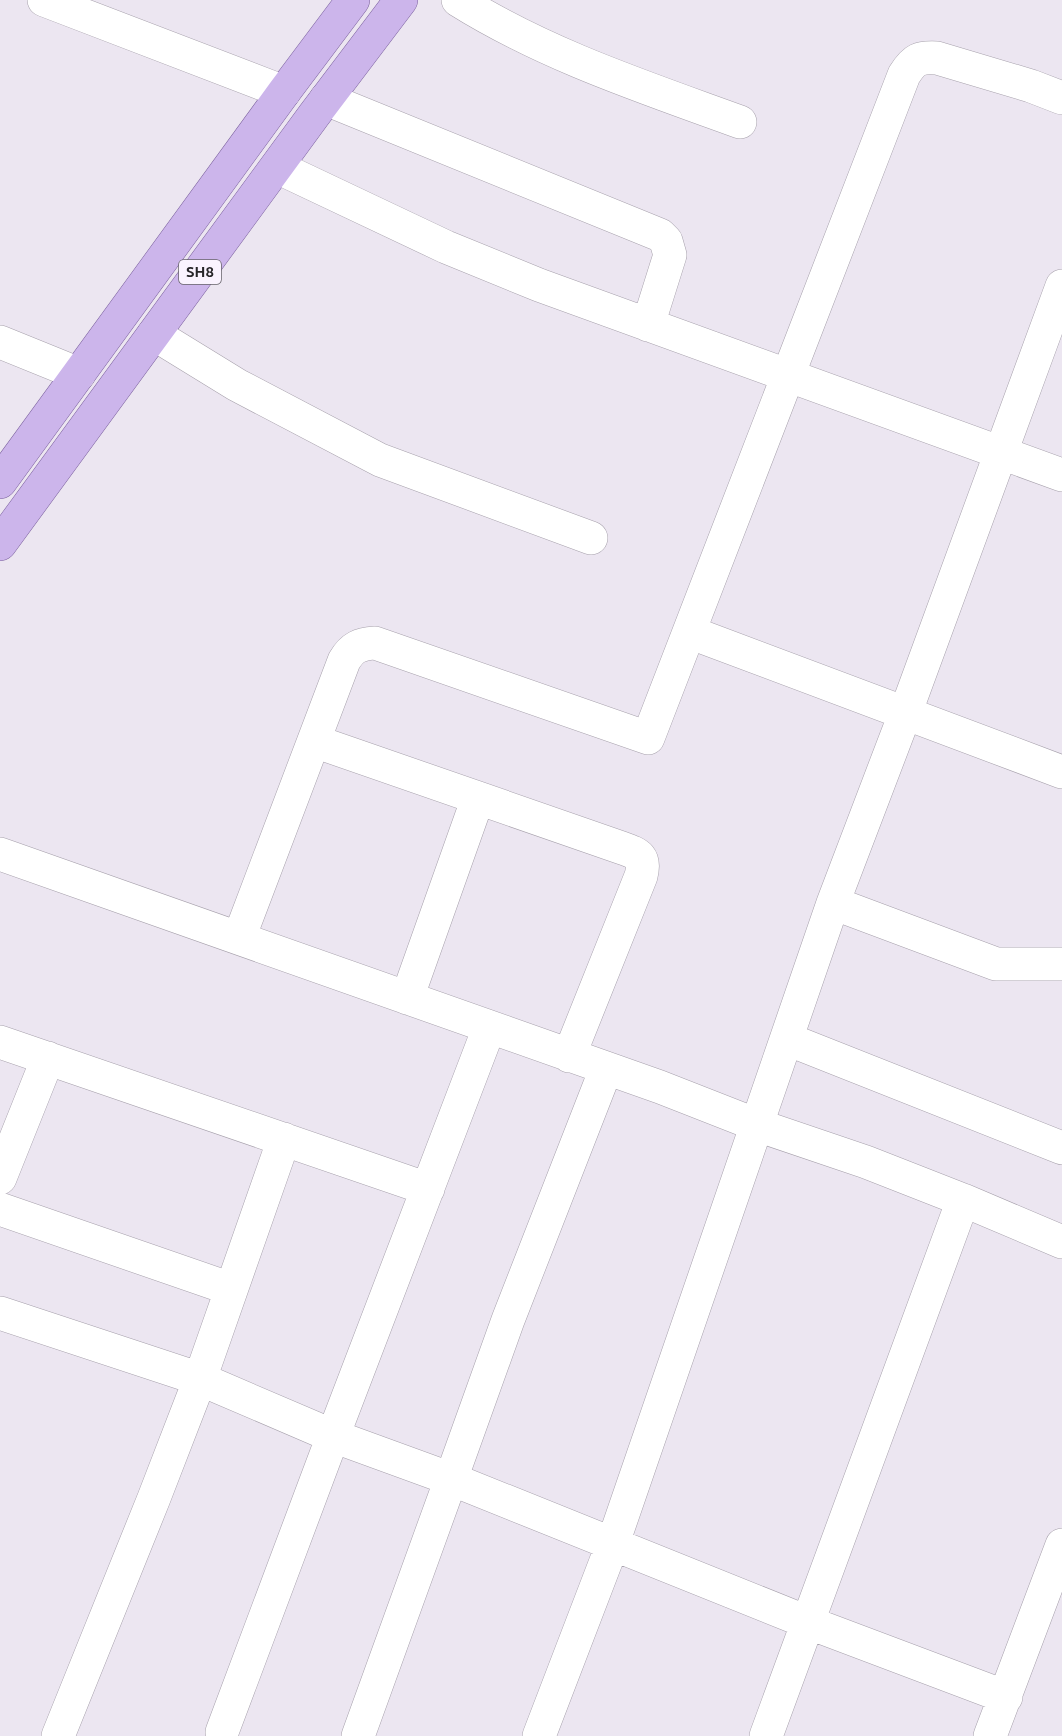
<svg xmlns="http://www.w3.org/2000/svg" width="1062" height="1736" viewBox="0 0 1062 1736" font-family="Ubuntu,sans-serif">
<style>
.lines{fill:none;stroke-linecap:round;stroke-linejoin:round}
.minor-casing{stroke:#a7a1ac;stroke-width:34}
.major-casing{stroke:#7c629e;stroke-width:34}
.minor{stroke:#fff;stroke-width:33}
.major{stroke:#ccb5eb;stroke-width:33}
.labels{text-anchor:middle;stroke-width:6;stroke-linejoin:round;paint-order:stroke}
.shield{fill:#faf3ff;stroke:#666369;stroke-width:1.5}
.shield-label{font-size:15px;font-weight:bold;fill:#272529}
</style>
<rect width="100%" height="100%" fill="#ece6f1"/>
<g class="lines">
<defs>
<path id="minor" d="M44,0L284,92
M458,0C546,55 644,87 740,122
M326,99L660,235L666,241L670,255L648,325
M277,167L446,247L539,285L1062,475
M154,334L237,385L380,460L591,538
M0,342L79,374
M689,632L1062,772
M314,741L622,848C639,854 646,857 641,876L569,1056
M0,854L660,1087L757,1125L866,1162L963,1200L1062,1242
M833,903L996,964H1062
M239,938L344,661C352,647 360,644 375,643L648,738L904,75C914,59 919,57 937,58L1031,86L1062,98
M407,998L478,798
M787,1039L1062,1148
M0,1042L428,1189
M0,1178L48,1058
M0,1209L231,1289
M0,1313L200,1379L284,1139
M222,1732L333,1436L489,1028
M58,1736L154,1498L200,1379L333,1436L451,1479L508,1320L606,1069
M358,1736L451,1479L807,1622L1006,1697
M539,1736L613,1543L833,903L905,714L1062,286
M766,1736L963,1200
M990,1736L1062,1545"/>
<path id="major" d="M0,482L284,92L353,0
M0,544L314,115L401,0"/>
</defs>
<use href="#minor" class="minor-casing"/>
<use href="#major" class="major-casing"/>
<use href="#minor" class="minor"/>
<use href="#major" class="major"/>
</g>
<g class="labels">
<rect class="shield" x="179" y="260" width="42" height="24" rx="4.5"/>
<g class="shield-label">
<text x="200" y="277">SH8</text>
</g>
</g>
</svg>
